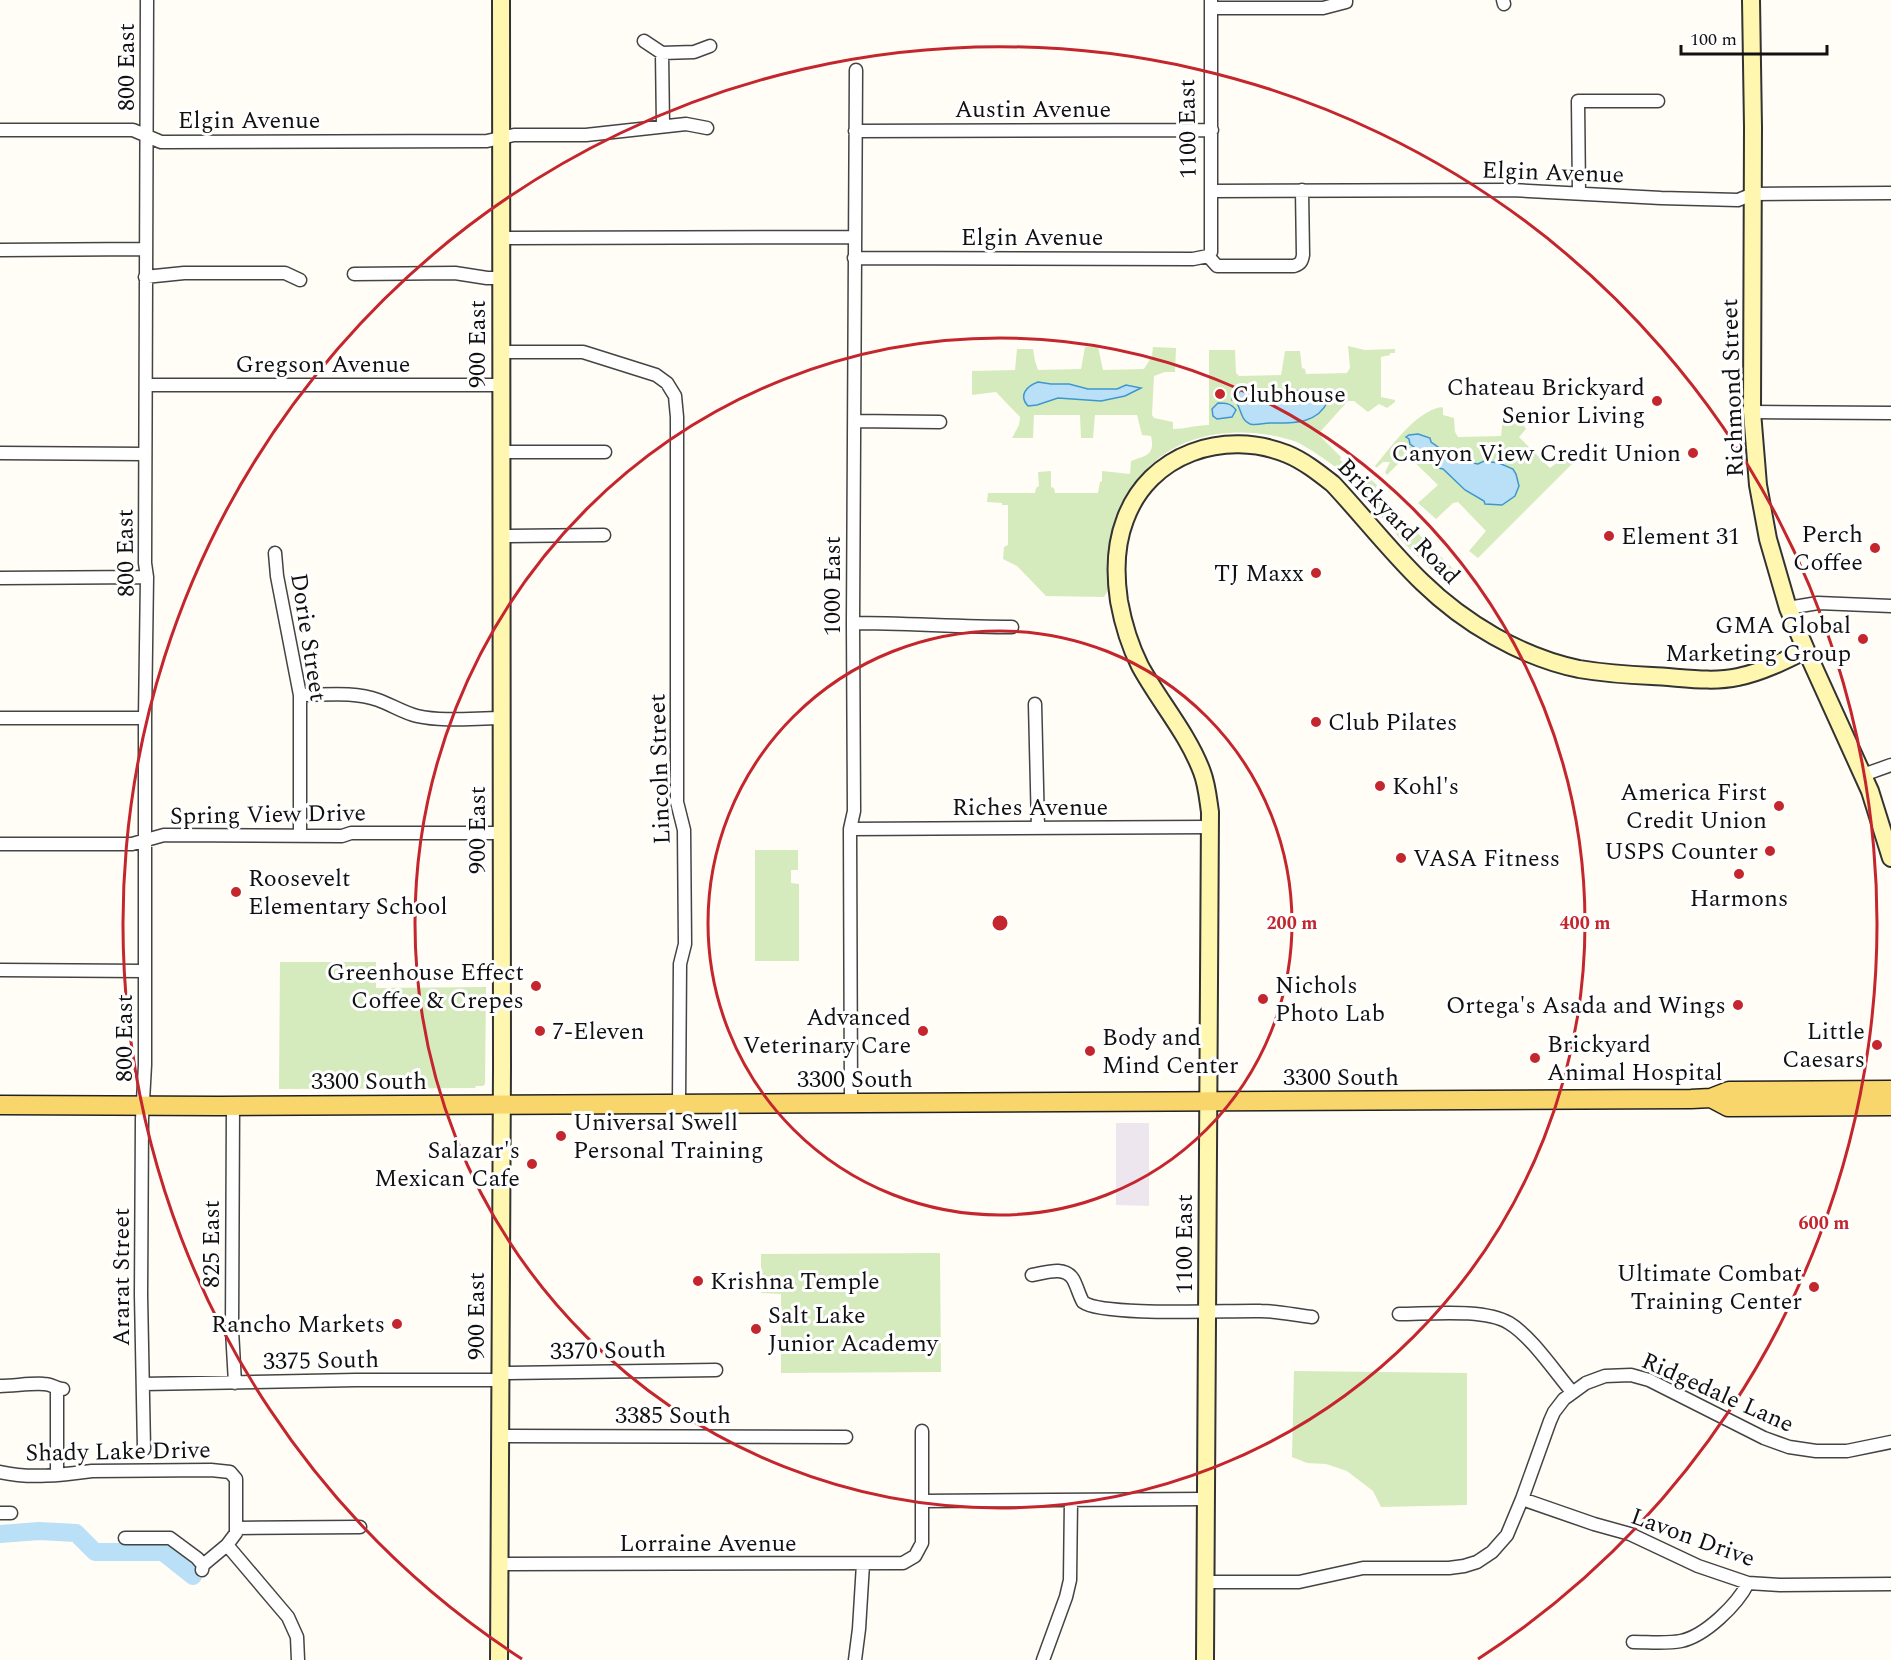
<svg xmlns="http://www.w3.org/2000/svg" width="1891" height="1660" viewBox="0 0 1891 1660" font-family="Spectral,serif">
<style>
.industrial{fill:#eee6ef}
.green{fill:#d5ebbd}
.water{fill:#b9e0f7;stroke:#3f96cf;stroke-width:1.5}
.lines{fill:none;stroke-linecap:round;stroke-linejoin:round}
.river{stroke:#b9e0f7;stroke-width:18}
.street-casing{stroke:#444;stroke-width:15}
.secondary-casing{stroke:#333;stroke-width:20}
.primary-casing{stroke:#222;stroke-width:21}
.street{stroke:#fff;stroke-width:12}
.secondary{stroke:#fff6b0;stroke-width:16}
.primary{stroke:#f9d66b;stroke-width:18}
.ring{fill:none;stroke:#c4262e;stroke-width:3}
.poi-dot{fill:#c4262e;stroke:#fff;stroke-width:2}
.labels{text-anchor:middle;stroke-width:6;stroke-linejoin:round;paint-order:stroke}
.street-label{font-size:24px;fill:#111;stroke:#fff}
.poi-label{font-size:24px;fill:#111;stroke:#fff;text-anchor:end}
.centre{fill:#c4262e;stroke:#fff;stroke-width:3}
.ring-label{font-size:18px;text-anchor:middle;font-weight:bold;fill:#c4262e;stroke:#fff;stroke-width:6;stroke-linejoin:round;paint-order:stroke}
</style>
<rect width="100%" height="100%" fill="#fffdf5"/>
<path class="industrial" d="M1116,1123H1149V1206L1116,1205Z"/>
<path class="green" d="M1348,346L1365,350L1395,349V353H1390V355L1381,357V397L1395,400V402L1387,408L1379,404L1368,412L1354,401H1348L1320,432L1322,438L1341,457L1340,460L1347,465L1342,471C1328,462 1305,444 1291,440C1245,426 1188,430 1152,464C1144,470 1139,482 1133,490C1122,505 1112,525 1110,545C1108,560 1108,576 1108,591L1104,597L1046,596L1017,566L1003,559L1004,547L1008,545V505H1002V503L987,502L988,493H1035L1036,488L1039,486L1038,472L1051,471V487L1054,488L1055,493H1098L1100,482L1102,481V471L1130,474L1131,461C1147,455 1155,455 1151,436L1142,435L1137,415H1095L1093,438H1081L1080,415H1034L1033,438H1012L1019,425L1020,417L996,392L972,395V371L1015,370L1017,349H1033L1035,361L1038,370L1081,369L1085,347H1098L1103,370L1144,369L1152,356L1153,347L1176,348L1175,372H1165L1154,376L1152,415L1154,418L1173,422V429C1185,429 1196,425 1209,425V350H1235L1236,373L1239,376L1281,375L1285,351H1300L1302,368L1305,369L1306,374L1347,373L1350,368Z
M1441,407L1443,408V415L1454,418L1455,432L1458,437L1501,436L1503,418H1524L1529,416L1531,419L1524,426L1526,429L1519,437L1550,468C1557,462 1564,460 1571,453L1577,459L1478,558L1469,551L1486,531L1458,502L1453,503L1436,519L1418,503L1438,485L1407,455L1387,475L1385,472L1390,462H1383L1376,468L1375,466C1391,447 1415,412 1441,407Z
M1367,476L1377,485L1375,490L1458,574L1449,587L1402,541L1358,489L1360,478Z
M755,850H798V870H791V883L799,884V961H755Z
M280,962H376V988L486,987L485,1084L483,1086H476L475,1088L279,1089Z
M940,1253L941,1372L781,1373V1294L761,1293V1254Z
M1294,1371L1467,1373V1505L1381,1507L1373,1491L1347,1471L1326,1464L1307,1463L1292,1457Z"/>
<path class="water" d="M1038,382L1051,384H1069L1088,389H1117L1126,385L1141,388L1125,396L1101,401L1058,398L1037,405L1028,406C1018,395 1027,386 1038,382Z
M1249,389C1253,391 1259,393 1263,394C1278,395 1323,381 1328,401C1317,425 1291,423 1270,423C1263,423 1257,426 1250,424C1240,420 1241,407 1235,400H1232V396L1237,395L1241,390Z
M1218,403C1225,403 1231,403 1236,410L1232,417L1217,419L1213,416L1212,409Z
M1418,434L1430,438L1431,442L1454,458L1463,461L1478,464L1484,461L1499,463L1513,469L1516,474L1519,486L1515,496L1502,505L1485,504L1484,501L1465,490L1443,469L1439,468L1437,464L1410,444L1409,439L1406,437L1409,435Z"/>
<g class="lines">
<path class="river" d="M0,1534L39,1531L76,1533L95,1552H163L193,1576"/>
<defs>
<path id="street" d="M1503,0L1504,4
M1211,8H1323L1346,2V0
M644,41L662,53L694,52L710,46
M662,53L663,126
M0,130H133L161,142L487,141L514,135H586L686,124L707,128
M855,131L1212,130
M1212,191L1512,190L1661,198L1738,200L1753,194L1891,193
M1579,193L1578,101H1658
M501,238L854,237
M0,250L145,249
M1208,256L1211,252V0
M1208,256L1217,266H1294C1300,264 1302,262 1303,255L1302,190
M854,258L1193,259L1208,256
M354,274L455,273L487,278H501
M145,277L184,273H285L300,280
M500,352H583L656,375L667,383L675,396L677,417V802L684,830L685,944L680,964L679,1103
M146,385H501
M1752,412L1891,413
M854,421L940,422
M500,452H605
M0,453L145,454
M501,536L604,535
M275,553L277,576L300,695V836
M0,578L147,577
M1788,608L1818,603L1891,606
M853,623C906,623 959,627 1012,627
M300,695C325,695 354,691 378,700C392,705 404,713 417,716C444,722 474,718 501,718
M1035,704L1038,828
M0,718H145
M1863,775L1891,765
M850,829L1209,827
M0,844H132L164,835L342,836L351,833H501
M0,970L145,971
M851,1102L850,829L854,811L853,623L856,70
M233,1105L232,1330L235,1383
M1032,1275C1045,1273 1064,1265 1073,1279C1077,1286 1079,1295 1083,1302C1103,1317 1230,1310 1261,1311C1278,1311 1295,1315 1312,1317
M1399,1314C1429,1314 1484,1308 1509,1323C1531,1336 1555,1372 1572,1392
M500,1373L716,1370
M143,1384L356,1380H500
M0,1386C15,1386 29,1383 44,1384C52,1384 56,1389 63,1389
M57,1389V1475
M500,1436L846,1437
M144,1449L141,1295L142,1119L145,1065V718L147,577L145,563C145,375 147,188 147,0
M0,1472C30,1479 62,1475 92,1471L211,1470L230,1472L236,1479V1533L227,1545L203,1565L202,1570
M1522,1499L1594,1524L1630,1534L1698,1566L1748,1583L1780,1585L1891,1584
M923,1501L1206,1499
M0,1513H11
M237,1528L360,1527
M125,1538H170L197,1558L203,1565
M227,1545L288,1617L297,1637L298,1660
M499,1564L903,1563L915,1556L922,1543V1431
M1207,1582H1299L1363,1568H1449L1464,1566L1477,1562L1492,1552L1507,1535L1522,1499L1550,1421L1554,1412L1564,1399L1586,1383L1605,1376L1631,1375L1649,1380L1764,1438L1789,1447L1816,1451H1847L1891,1442
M1633,1642C1648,1642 1666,1644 1681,1641C1705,1636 1737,1605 1748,1583
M855,1660L859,1629L863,1564
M1043,1660L1066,1597L1070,1580L1071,1500"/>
<path id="secondary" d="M1751,0L1753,127L1752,412L1758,485L1768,539L1788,608L1806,650L1870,791L1891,858
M499,1660L502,1067L501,0
M1205,1660L1210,812C1208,799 1207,785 1202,772C1188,734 1159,701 1140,666C1130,646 1123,623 1119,601C1115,574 1115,546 1125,520C1149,453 1225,429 1287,454C1304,461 1319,473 1333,484C1363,516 1390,551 1422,582C1464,623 1521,657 1579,669C1603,673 1627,675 1652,676C1679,677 1711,683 1738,677C1762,672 1784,661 1806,650"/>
<path id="primary" d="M1711,1098L1728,1107L1891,1106
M0,1105L219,1106L1691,1099L1711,1098L1729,1091L1891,1090"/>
</defs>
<use href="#street" class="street-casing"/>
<use href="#secondary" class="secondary-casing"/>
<use href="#primary" class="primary-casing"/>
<use href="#street" class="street"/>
<use href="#secondary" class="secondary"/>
<use href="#primary" class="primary"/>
</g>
<g class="ring">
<circle cx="1000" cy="923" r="292"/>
<circle cx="1000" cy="923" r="585"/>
<path d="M522 1659A877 877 0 1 1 1478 1659"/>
</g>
<g class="poi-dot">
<circle cx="1220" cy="394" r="6"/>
<circle cx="1657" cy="401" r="6"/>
<circle cx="1693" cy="453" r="6"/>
<circle cx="1609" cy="536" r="6"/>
<circle cx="1875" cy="548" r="6"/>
<circle cx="1316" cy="573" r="6"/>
<circle cx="1863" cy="639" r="6"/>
<circle cx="1316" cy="722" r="6"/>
<circle cx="1380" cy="786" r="6"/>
<circle cx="1779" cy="806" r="6"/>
<circle cx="1770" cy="851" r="6"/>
<circle cx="1401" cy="858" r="6"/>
<circle cx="1739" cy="874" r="6"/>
<circle cx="236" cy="892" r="6"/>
<circle cx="536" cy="986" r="6"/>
<circle cx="1263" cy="999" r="6"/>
<circle cx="1738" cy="1005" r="6"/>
<circle cx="540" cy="1031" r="6"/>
<circle cx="923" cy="1031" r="6"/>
<circle cx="1877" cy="1045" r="6"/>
<circle cx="1090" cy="1051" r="6"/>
<circle cx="1535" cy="1058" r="6"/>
<circle cx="561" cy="1136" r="6"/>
<circle cx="532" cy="1164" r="6"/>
<circle cx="698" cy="1281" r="6"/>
<circle cx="1814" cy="1287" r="6"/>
<circle cx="397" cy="1324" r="6"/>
<circle cx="756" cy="1329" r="6"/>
</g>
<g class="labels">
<g class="street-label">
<text transform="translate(126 67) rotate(-90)" y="8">800 East</text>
<text x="1033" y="117">Austin Avenue</text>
<text x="249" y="128">Elgin Avenue</text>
<text transform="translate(1187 129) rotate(-91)" y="8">1100 East</text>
<text transform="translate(1553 172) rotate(2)" y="8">Elgin Avenue</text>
<text x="1032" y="245">Elgin Avenue</text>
<text transform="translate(477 344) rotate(-90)" y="8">900 East</text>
<text x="323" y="372">Gregson Avenue</text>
<text transform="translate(1732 388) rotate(-92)" y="8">Richmond Street</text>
<text transform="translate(1399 521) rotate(46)" y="8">Brickyard Road</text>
<text transform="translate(125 553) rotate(-91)" y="8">800 East</text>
<text transform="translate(832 586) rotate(-90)" y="8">1000 East</text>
<text transform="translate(309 637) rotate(81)" y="8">Dorie Street</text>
<text transform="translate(659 769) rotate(-92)" y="8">Lincoln Street</text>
<text x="1030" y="815">Riches Avenue</text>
<text transform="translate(268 814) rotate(-1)" y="8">Spring View Drive</text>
<text transform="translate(477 830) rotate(-90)" y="8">900 East</text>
<text transform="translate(124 1038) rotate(-90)" y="8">800 East</text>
<text x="1341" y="1085">3300 South</text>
<text x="855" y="1087">3300 South</text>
<text x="369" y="1089">3300 South</text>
<text transform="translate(211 1244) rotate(-90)" y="8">825 East</text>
<text transform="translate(1184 1244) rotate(-90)" y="8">1100 East</text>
<text transform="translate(121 1277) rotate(-90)" y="8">Ararat Street</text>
<text transform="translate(476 1316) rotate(-90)" y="8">900 East</text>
<text transform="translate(608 1350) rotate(-1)" y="8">3370 South</text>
<text transform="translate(321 1360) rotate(-1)" y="8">3375 South</text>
<text transform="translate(1718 1392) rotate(24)" y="8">Ridgedale Lane</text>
<text x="673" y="1423">3385 South</text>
<text transform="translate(118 1451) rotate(-1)" y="8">Shady Lake Drive</text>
<text transform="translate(1693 1537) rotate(20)" y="8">Lavon Drive</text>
<text x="708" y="1551">Lorraine Avenue</text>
</g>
<g class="poi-label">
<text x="1645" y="395">Chateau Brickyard<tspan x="1645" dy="28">Senior Living</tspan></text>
<text x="1232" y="402" text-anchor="start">Clubhouse</text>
<text x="1681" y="461">Canyon View Credit Union</text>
<text x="1863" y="542">Perch<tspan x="1863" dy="28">Coffee</tspan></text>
<text x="1621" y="544" text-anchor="start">Element 31</text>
<text x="1304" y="581">TJ Maxx</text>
<text x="1851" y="633">GMA Global<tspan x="1851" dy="28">Marketing Group</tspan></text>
<text x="1328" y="730" text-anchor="start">Club Pilates</text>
<text x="1392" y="794" text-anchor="start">Kohl's</text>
<text x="1767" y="800">America First<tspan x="1767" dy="28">Credit Union</tspan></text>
<text x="1758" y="859">USPS Counter</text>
<text x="1413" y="866" text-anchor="start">VASA Fitness</text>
<text x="248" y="886" text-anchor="start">Roosevelt<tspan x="248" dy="28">Elementary School</tspan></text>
<text x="1739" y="906" text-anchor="middle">Harmons</text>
<text x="524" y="980">Greenhouse Effect<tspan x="524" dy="28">Coffee &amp; Crepes</tspan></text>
<text x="1275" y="993" text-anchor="start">Nichols<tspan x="1275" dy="28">Photo Lab</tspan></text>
<text x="1726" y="1013">Ortega's Asada and Wings</text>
<text x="911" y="1025">Advanced<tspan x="911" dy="28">Veterinary Care</tspan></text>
<text x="552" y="1039" text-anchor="start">7-Eleven</text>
<text x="1865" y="1039">Little<tspan x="1865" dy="28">Caesars</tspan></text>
<text x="1102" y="1045" text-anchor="start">Body and<tspan x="1102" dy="28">Mind Center</tspan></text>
<text x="1547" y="1052" text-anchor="start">Brickyard<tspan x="1547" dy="28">Animal Hospital</tspan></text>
<text x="573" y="1130" text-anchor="start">Universal Swell<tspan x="573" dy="28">Personal Training</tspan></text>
<text x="520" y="1158">Salazar's<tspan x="520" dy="28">Mexican Cafe</tspan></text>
<text x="1802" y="1281">Ultimate Combat<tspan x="1802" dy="28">Training Center</tspan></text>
<text x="710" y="1289" text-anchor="start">Krishna Temple</text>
<text x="768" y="1323" text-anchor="start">Salt Lake<tspan x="768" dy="28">Junior Academy</tspan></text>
<text x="385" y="1332">Rancho Markets</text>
</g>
</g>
<circle cx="1000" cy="923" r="9" class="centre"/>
<g class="ring-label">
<text x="1292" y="929">200 m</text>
<text x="1585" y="929">400 m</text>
<text x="1824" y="1229">600 m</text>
</g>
<path d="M1681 45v9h146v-9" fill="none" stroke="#111111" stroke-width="3"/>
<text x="1690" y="45" font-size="18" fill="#111111" stroke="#ffffff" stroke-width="4.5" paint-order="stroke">100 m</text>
</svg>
